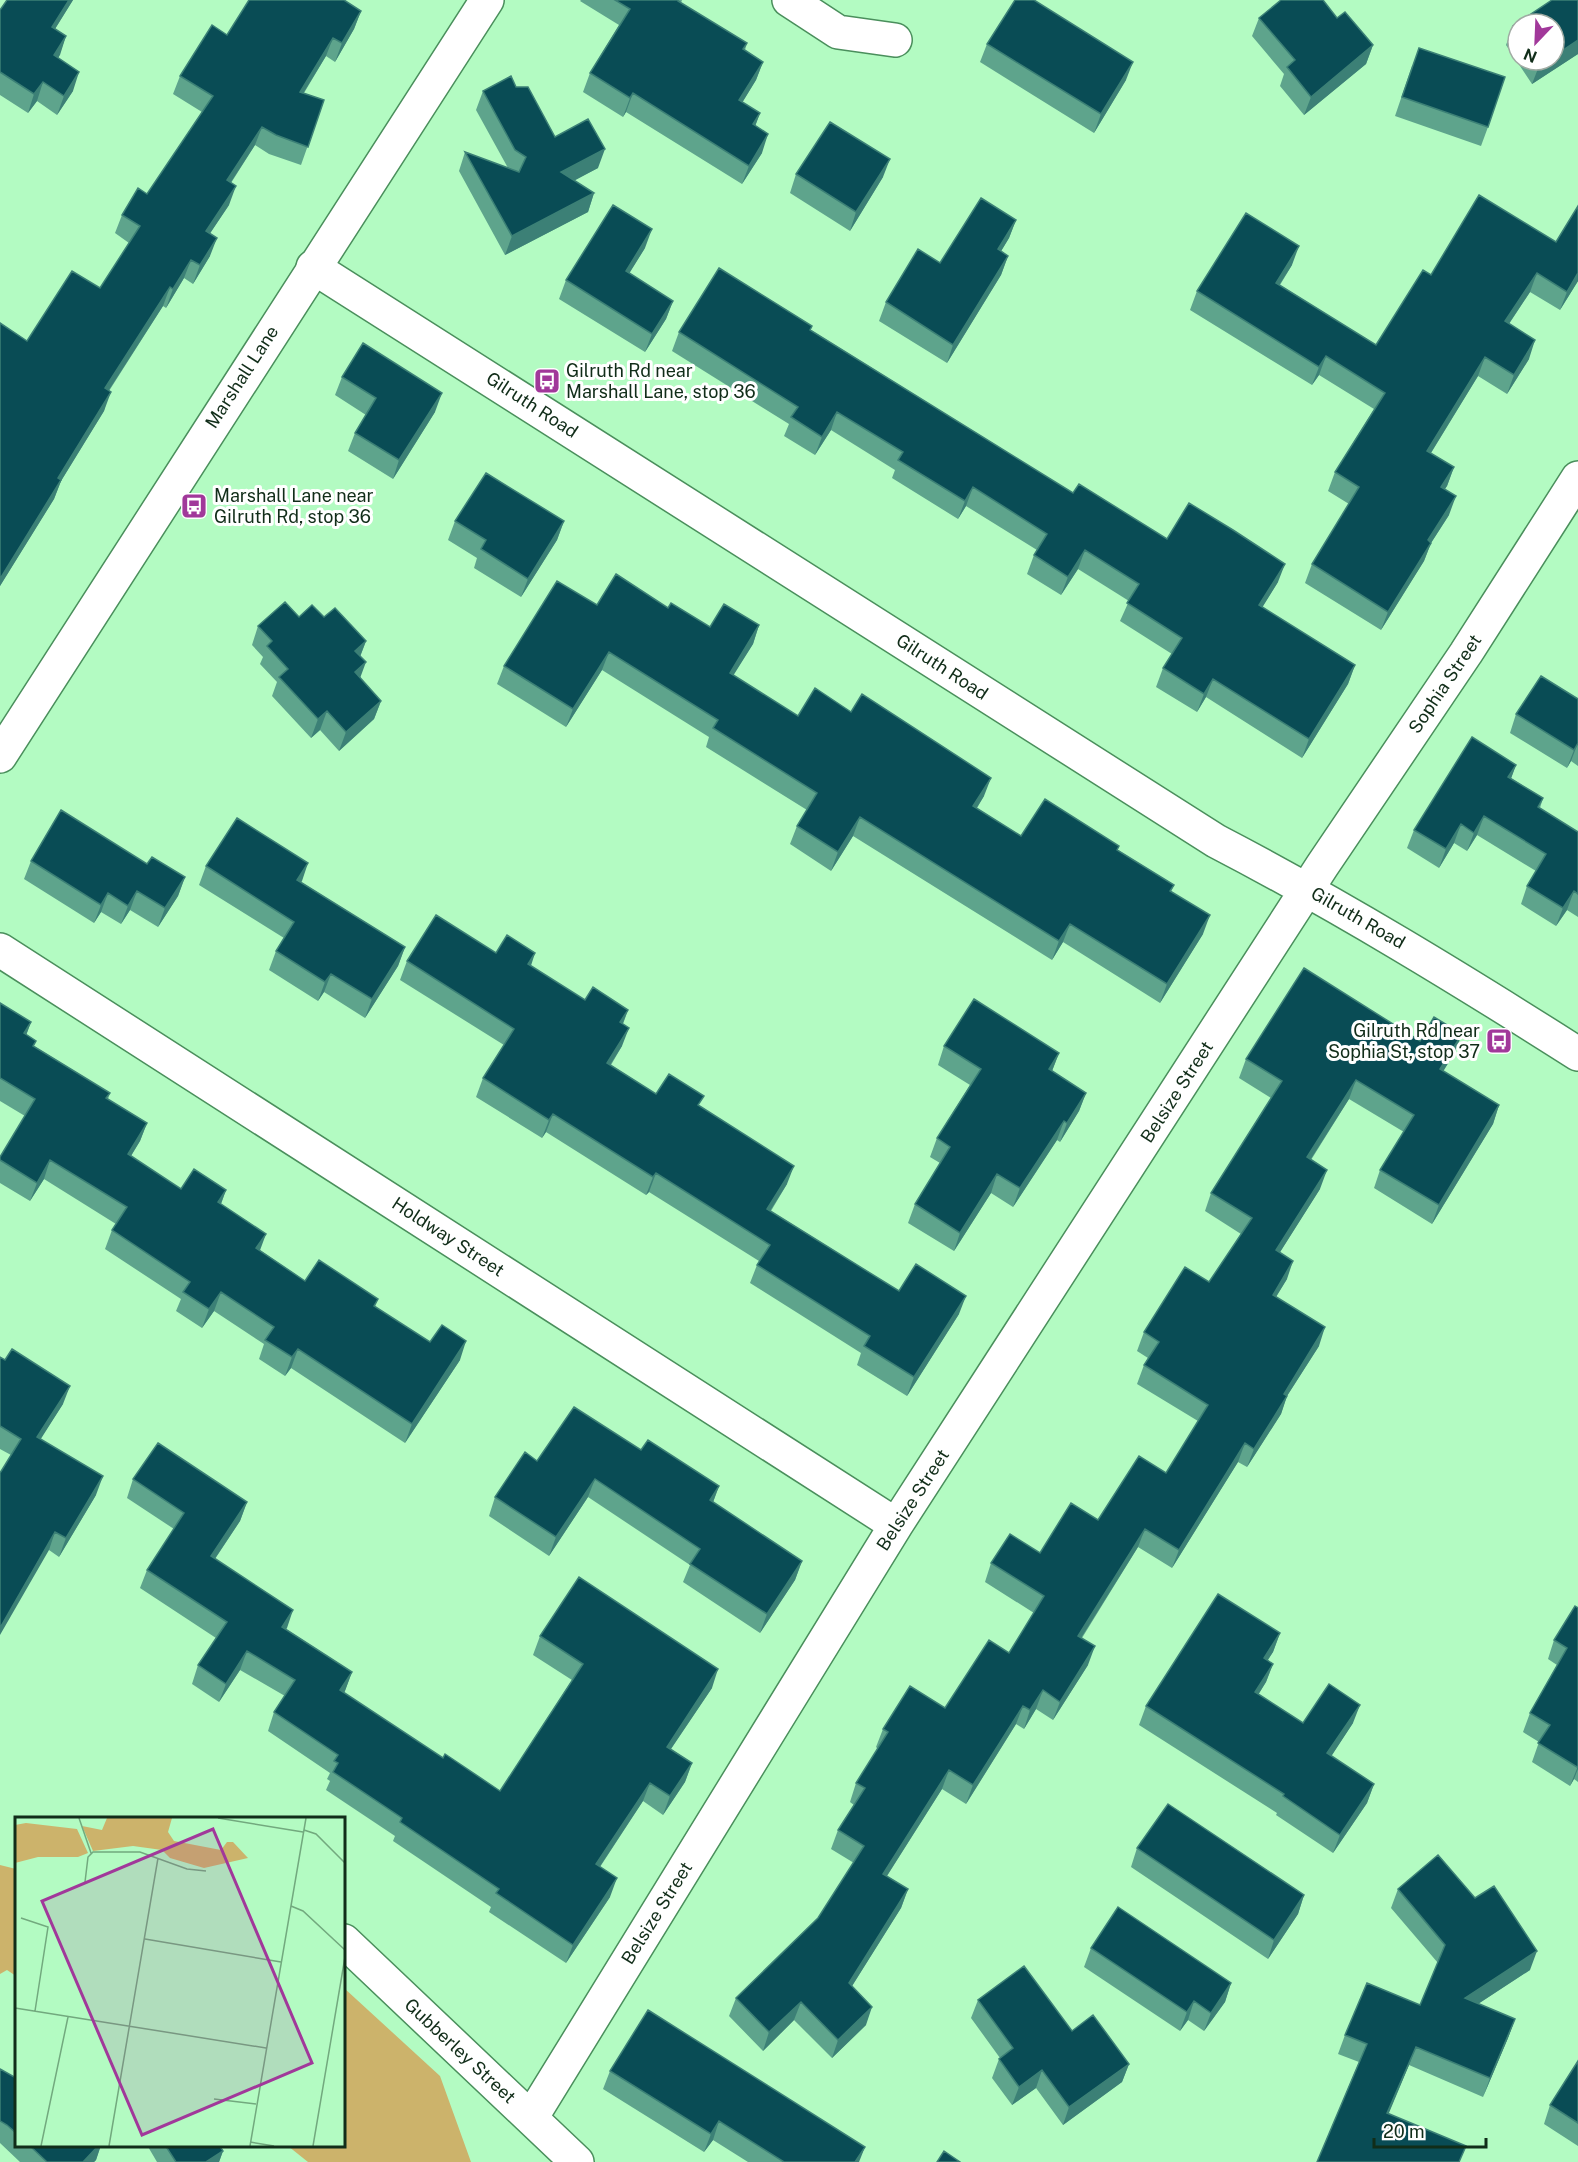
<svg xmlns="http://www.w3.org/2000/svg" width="1578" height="2162" viewBox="0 0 1578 2162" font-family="'Public Sans',sans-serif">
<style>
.green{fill:#ccb36b}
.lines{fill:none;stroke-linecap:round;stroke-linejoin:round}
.minor-casing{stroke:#4a8f5c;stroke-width:36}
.tertiary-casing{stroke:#4a8f5c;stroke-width:36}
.minor{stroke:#fff;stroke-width:33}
.tertiary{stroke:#fff;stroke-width:33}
.wall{fill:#5ea48c;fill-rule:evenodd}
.shaded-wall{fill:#3c8076}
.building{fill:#094c55;stroke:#3c8076;stroke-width:1.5}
.labels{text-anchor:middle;stroke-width:6;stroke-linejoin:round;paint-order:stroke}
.poi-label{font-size:18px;fill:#112d19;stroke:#fff;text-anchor:start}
.street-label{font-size:18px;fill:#112d19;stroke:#fff}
.inset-road{fill:none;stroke:#72a97e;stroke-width:1.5}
.view{fill:#a1389a;fill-opacity:0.15;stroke:#a1389a;stroke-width:3}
.inset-edge{fill:none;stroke:#112d19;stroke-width:3}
</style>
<rect width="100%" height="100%" fill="#b3fbc2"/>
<path class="green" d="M0,1865L16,1869V1976L7,1970L0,1974Z
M344,1988L440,2076L471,2162H308L288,2146H344Z"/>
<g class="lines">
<defs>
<path id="minor" d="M789,0L838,32L895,40
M313,267L1216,841C1341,906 1460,979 1578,1054
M0,950L896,1525
M344,1941L577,2162
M531,2118L896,1525L1322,866L1466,653L1578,478"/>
<path id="tertiary" d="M0,756L487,0"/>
</defs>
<use href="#minor" class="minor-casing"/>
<use href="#tertiary" class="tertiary-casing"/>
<use href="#minor" class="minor"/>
<use href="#tertiary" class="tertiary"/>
</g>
<path class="wall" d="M7,0H73L55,29L66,36L58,58L73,91L57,115L37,101L28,113L0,95V10Z
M581,0H682L681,3L747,43L745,50L763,62L756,80L742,103L760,113L755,126L762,153L742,184L626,112L623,117L583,92L590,73L619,25L580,1Z
M1552,0H1578V54L1532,84L1506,45L1513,26ZM1518,24H1554V60H1518Z
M361,11L354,29L335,62L326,56L304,93L324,100L301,165L269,154L255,145L231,183L229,205L210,233V256L193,284L184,278L166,308L163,306L109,391L104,411L61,481L54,499L0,586V323L27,341L100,288L129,243L115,233L122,215L147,194L202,112L173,94L180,76L227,35Z
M1259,18H1337L1373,45L1366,64L1304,115L1280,86L1284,74L1252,36Z
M987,44L1126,80L1094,133L980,62Z
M1412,66L1488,127L1481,146L1395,116Z
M516,87L555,137L598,168L574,180L594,193L588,212L505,255L459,171L465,152L508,168L476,110L483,91Z
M796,174L883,177L850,231L790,193Z
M1479,195L1578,281L1560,310L1530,292L1509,324L1529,359L1507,394L1478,376L1431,453L1454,467L1447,486L1444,489L1449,515L1431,543L1424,561L1381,630L1305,583L1312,564L1349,504L1328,491L1335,472L1374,409L1319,375L1312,385L1190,310L1197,291L1292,265L1280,285L1376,345L1431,275Z
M1016,220L1009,238L1001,251L1008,256L1001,275L947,363L879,321L886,302L940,263Z
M645,248L629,273L673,301L666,319L645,352L559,299L566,280Z
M811,330L1073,493L1167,539L1278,582L1262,607L1355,665L1348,684L1302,758L1206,697L1197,712L1156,687L1163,668L1172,654L1120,621L1129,601L1078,569L1061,595L1027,574L1034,555L1037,550L966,506L958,519L892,478L895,470L831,430L815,455L784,436L789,424L672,351L679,332Z
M342,377L435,412L393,479L348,451L355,433L366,415L335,395Z
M455,521H564L557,540L521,597L474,568L477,558L448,540Z
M597,605L668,608L710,627L759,625L753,644L733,675L798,716L984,796L977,808L1021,836L1118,850L1174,885L1171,892L1203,934L1160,1003L1063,942L1052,960L853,836L831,871L790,844L797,826L807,810L706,747L709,737L602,670L566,727L497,684L504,666Z
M299,617H324L366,641L360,657V678L381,701L374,719L339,751L320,730L311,738L272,696L277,682L260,664L263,657L252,645L258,626Z
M1578,699V766L1571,761L1567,768L1510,733L1516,714Z
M1516,765L1511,778L1543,798L1540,808L1578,832V917L1567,910L1556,926L1521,904L1527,886L1536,871L1477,835L1467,851L1454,843L1439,868L1407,848L1414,830Z
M31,861L147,864L185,877L178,896L158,927L130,910L121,924L101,912L94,923L24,879Z
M206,866L301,882L405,947L398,966L365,1018L324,992L318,1001L269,970L276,951L284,938L199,885Z
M407,961L531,966L585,1000L628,1010L623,1024L622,1046L611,1065L656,1094L700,1107L787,1184L771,1211L899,1291L959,1314L907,1396L857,1365L861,1353L750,1283L757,1265L759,1261L649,1192L646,1195L546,1132L542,1138L476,1097L483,1078L504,1045L400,980Z
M0,1003L31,1022L26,1035L36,1041L34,1046L110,1093L108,1099L147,1123L140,1141L131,1156L181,1189L226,1190L221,1204L260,1250L305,1281L378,1299L375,1307L430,1342L460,1360L405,1443L291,1368L285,1376L259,1359L264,1344L214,1311L202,1328L176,1311L181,1299L105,1249L112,1230L116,1224L44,1179L30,1201L0,1183V1157L25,1116L0,1101Z
M1420,1041L1455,1052L1443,1071L1499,1105L1493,1124L1432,1224L1374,1188L1380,1170L1404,1132L1349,1099L1311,1160L1320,1189L1280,1252L1287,1279L1276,1297L1319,1346L1287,1396L1281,1414L1247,1467L1238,1462L1172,1568L1138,1547L1082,1638L1088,1665L1053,1720L1036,1709L1024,1729L1016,1724L966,1804L942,1789L887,1876L908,1889L901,1908L852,1986L866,2025L832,2058L794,2020L763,2051L729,2016L736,1998L818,1918L854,1863L831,1849L838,1830L854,1805L850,1802L856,1783L878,1749L876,1747L883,1729L945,1708L1009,1653L1034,1613L985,1582L991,1563L1040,1553L1098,1520L1166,1473L1198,1421L1137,1384L1144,1365L1148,1358L1137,1351L1144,1332L1209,1282L1241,1234L1205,1211L1211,1193L1271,1098L1239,1078L1246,1059Z
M944,1046L1059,1053L1052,1071L1086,1093L1079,1111L1060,1142L1057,1140L1013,1207L991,1193L954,1251L908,1223L915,1204L940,1163L930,1157L937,1138L970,1085L938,1065Z
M0,1357L63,1404L40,1439L96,1495L59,1557L49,1550L11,1455L0,1449Z
M641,1450L719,1486L713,1502L802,1561L795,1580L760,1633L683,1582L690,1565L588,1497L549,1556L489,1516L495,1497L537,1461Z
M133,1479L247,1502L240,1521L215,1559L286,1629L352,1672L344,1693L443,1758L500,1791L572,1680L533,1655L540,1636L712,1688L671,1749L692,1763L685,1782L663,1815L643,1801L600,1867L610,1897L566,1963L489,1912L491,1907L393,1841L395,1836L326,1790L330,1781L327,1779L330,1773L268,1731L274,1712L285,1696L240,1670L219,1702L192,1684L198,1665L216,1638L140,1588L147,1570L174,1529L127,1498Z
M1578,1608V1782L1574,1779L1570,1786L1532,1762L1539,1742L1523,1732L1530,1713L1557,1665L1548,1659L1554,1640Z
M1280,1633L1273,1652L1268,1660L1273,1664L1266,1682L1258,1695L1303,1723H1353L1331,1756L1374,1784L1367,1803L1333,1853L1276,1815L1277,1813L1139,1725L1146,1706Z
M1137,1848L1304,1895L1298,1914L1268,1959L1131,1867Z
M1398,1889L1530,1970L1478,2004L1515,2019L1508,2038L1483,2097L1409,2065L1388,2114L1317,2162L1359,2062L1338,2054L1345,2035L1420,2005L1438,1963L1391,1908Z
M1091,1948L1231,1983L1225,2002L1204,2031L1188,2020L1180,2031L1084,1967Z
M978,2000L1072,2031L1129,2064L1122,2082L1063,2125L1036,2088L1012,2105L992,2078L999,2059L1000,2058L971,2018Z
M1578,2061V2146L1544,2124L1550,2105Z
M0,2069L16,2078V2145H101L96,2160L94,2162H20L0,2143Z
M610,2071L859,2162H748L713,2140L704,2152L603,2089Z
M147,2145H219L223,2151L219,2162H157Z"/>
<path class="shaded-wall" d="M69,0H73L45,45L52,27Z
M361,11L354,29L335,62L342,43Z
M66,36L60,55L47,74L54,55Z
M333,38L326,56L293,110L300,92Z
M1578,40V54L1532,84L1539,66L1547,60H1554V56Z
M1373,45L1366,64L1304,115L1311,97Z
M763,62L756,80L732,119L739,100Z
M1133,62L1126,80L1094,133L1101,114Z
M79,72L73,91L57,115L64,96Z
M43,82L37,101L28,113L34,94Z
M633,93L626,112L623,117L630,98Z
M760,113L753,132V124Z
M262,127L255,145L220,199L227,180Z
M768,134L762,153L742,184L749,166Z
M605,149L598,168L555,191L561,172Z
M890,159L883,177L850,231L856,212Z
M236,186L229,205L199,250L206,231Z
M594,193L588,212L505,255L512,236Z
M1016,220L1009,238L991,268L998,249Z
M652,229L645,248L619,290L626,271Z
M217,238L210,256L193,284L200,265Z
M1299,246L1292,265L1269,301L1276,283Z
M1008,256L1001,275L947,363L953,345Z
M191,260L184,278L166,308L173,289Z
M1537,273L1530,292L1498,340L1505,321Z
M1578,273V281L1560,310L1567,292Z
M170,287L163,306L98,407L105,388Z
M673,301L666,319L645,352L652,334Z
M1535,340L1529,359L1507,394L1514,375Z
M1326,356L1319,375L1312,385L1319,367Z
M1485,357L1478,376L1421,469L1427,451Z
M111,392L104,411L61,481L54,499L0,586V579L58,478Z
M442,393L435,412L393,479L399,460Z
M837,412L831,430L815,455L822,437Z
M1454,467L1447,486L1434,506L1441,487Z
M973,487L966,506L958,519L965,501Z
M1456,496L1449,515L1431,543L1424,561L1381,630L1388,612L1428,540Z
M564,521L557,540L521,597L528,579Z
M1085,550L1078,569L1061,595L1068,577Z
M1285,564L1278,582L1252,624L1259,605Z
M759,625L753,644L723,692L730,673Z
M366,641L359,659L355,651Z
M609,652L602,670L566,727L573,709Z
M366,662L359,681L355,672Z
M1355,665L1348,684L1302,758L1309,739Z
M1213,679L1206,697L1197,712L1204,694Z
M381,701L374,719L339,751L346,732Z
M327,711L320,730L311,738L318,719Z
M1578,743L1571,761L1567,768L1574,750Z
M1516,765L1509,784L1508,777Z
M991,778L984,796L966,825L973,806Z
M1484,816L1477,835L1467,851L1474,833Z
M860,817L853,836L831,871L838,852Z
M1461,824L1454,843L1439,868L1446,849Z
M308,863L302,881L291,898L297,880Z
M185,877L178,896L158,927L165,908Z
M137,891L130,910L121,924L128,906Z
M1574,891L1567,910L1556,926L1563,908Z
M108,893L101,912L94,923L101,905Z
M1210,915L1203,934L1160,1003L1167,984Z
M1070,924L1063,942L1052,960L1059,941Z
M405,947L398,966L365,1018L372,999Z
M535,953L529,972L528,964Z
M331,974L324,992L318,1001L325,982Z
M628,1010L621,1028L620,1022Z
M31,1022L24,1041V1033Z
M629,1028L622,1046L600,1081L607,1063Z
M1462,1034L1455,1052L1433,1088L1440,1069Z
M1059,1053L1052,1071L1049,1069Z
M1356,1080L1349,1099L1300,1176L1307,1157Z
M1086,1093L1079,1111L1060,1142L1067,1123Z
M1499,1105L1493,1124L1432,1224L1439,1205Z
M553,1114L546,1132L542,1138L549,1120Z
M1064,1121L1057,1140L1013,1207L1020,1188Z
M147,1123L140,1141L121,1172L128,1154Z
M50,1160L44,1179L30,1201L37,1183Z
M794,1166L787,1184L760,1227L767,1209Z
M1327,1170L1320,1189L1270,1268L1276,1250Z
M656,1173L649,1192L646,1195L653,1177Z
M997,1174L991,1193L954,1251L960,1233Z
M226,1190L219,1209L218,1202Z
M266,1234L259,1253L256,1248Z
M1293,1261L1287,1279L1266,1313L1273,1295Z
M221,1292L214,1311L202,1328L209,1309Z
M966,1296L959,1314L907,1396L914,1377Z
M1325,1327L1319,1346L1287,1396L1281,1414L1247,1467L1254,1449L1284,1394Z
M466,1341L460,1360L405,1443L412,1424Z
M298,1349L291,1368L285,1376L292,1357Z
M70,1386L63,1404L30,1456L37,1437Z
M1245,1443L1238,1462L1172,1568L1179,1550Z
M103,1476L96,1495L59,1557L66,1538Z
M595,1479L588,1497L549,1556L556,1537Z
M719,1486L712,1505L710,1500Z
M247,1502L240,1521L204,1575L211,1556Z
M1145,1529L1138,1547L1071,1654L1078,1636Z
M55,1532L49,1550L0,1635V1628Z
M802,1561L795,1580L760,1633L767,1614Z
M293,1610L287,1628L275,1645L282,1627Z
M1280,1633L1273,1652L1257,1676L1264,1658Z
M1095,1646L1088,1665L1053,1720L1060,1702Z
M247,1651L240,1670L219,1702L226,1684Z
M1273,1664L1266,1682L1248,1711L1255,1692Z
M718,1669L712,1688L660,1765L667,1747Z
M352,1672L345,1691L334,1709L340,1690Z
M1043,1690L1036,1709L1024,1729L1030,1710Z
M1360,1705L1353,1723L1321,1772L1327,1753Z
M1023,1706L1016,1724L966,1804L973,1785Z
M692,1763L685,1782L663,1815L670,1796Z
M1578,1766V1769L1574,1779L1570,1786Z
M949,1770L942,1789L876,1893L883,1874Z
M650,1783L643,1801L589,1883L596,1864Z
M1374,1784L1367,1803L1333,1853L1340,1835Z
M617,1878L610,1897L566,1963L573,1945Z
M908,1889L901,1908L842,2002L849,1983Z
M1304,1895L1298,1914L1268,1959L1274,1940Z
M1537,1951L1530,1970L1458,2017L1465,1998Z
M1231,1983L1225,2002L1204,2031L1211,2013Z
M1194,2001L1188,2020L1180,2031L1187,2012Z
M801,2002L794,2020L763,2051L769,2032Z
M872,2007L866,2025L832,2058L838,2040Z
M1515,2019L1508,2038L1483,2097L1490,2078Z
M1416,2047L1409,2065L1381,2132L1387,2113Z
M1129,2064L1122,2082L1063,2125L1069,2107Z
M1042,2070L1036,2088L1012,2105L1019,2087Z
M719,2121L713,2140L704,2152L711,2134Z
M99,2145H101L96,2160L94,2162H83Z
M865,2147L859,2162H855Z
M223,2151L219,2162H206Z"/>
<path class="building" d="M7,0H69L52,27L66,36L54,55L79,72L64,96L43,82L34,94L0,72V10Z
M249,0H344L361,11L342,43L333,38L300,92L324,100L308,147L276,135L262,127L227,180L236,186L206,231L217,238L200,265L191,260L173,289L170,287L105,388L111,392L58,478L61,480L0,579V323L27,341L72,271L100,288L140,226L122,215L138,188L147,194L213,96L180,76L212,25L227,35Z
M615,0H678V1L747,43L743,49L763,62L739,100L760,113L753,124L768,134L749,166L633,93L630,98L590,73L630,9Z
M1015,0H1034L1133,62L1101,114L987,44Z
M1281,0H1323L1337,18L1345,12L1373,45L1311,97L1287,67L1295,60L1259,18Z
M1552,0H1578V40L1554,56V24H1518V34L1513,26Z
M1419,48L1505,77L1488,127L1402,97Z
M1535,60H1547L1539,66Z
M511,76L516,87H528L555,137L588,119L605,149L561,172L594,193L512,236L465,152L519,172L526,157L515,150L483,91Z
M830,122L890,159L856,212L796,174Z
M1479,195L1556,242L1578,206V273L1567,292L1537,273L1505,321L1535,340L1514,375L1485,357L1427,451L1454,467L1441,487L1456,496L1428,540L1431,543L1388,612L1312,564L1359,487L1335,472L1385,393L1326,356L1319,367L1197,291L1246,213L1299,246L1276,283L1376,345L1423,270L1431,275Z
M981,198L1016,220L998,249L1008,256L953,345L886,302L918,249L940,263Z
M613,205L652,229L626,271L673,301L652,334L566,280Z
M719,268L812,326L810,330L1073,493L1079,484L1167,539L1189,503L1233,530L1285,564L1259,605L1355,665L1309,739L1213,679L1204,694L1163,668L1182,638L1127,603L1139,584L1085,550L1068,577L1034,555L1047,534L973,487L965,501L898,460L903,452L837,412L822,437L791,417L798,407L679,332Z
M363,343L442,393L399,460L355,433L376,398L342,377Z
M486,473L564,521L528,579L481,549L486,540L455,521Z
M616,574L668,608L671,603L710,627L724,604L759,625L730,673L798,716L815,688L851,712L862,694L991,778L973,806L1021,836L1045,799L1119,846L1117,850L1174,885L1170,891L1210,915L1167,984L1070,924L1059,941L860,817L838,852L797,826L817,793L713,728L718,720L609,652L573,709L504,666L557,581L597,605Z
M285,602L299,617L312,605L324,617L335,608L366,641L355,651L366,662L355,672L381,701L346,732L327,711L318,719L279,677L288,669L267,646L272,641L258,626Z
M1541,676L1578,699V743L1574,750L1516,714Z
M1472,737L1516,765L1508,777L1543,798L1538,807L1578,832V894L1574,891L1563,908L1527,886L1546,854L1484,816L1474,833L1461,824L1446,849L1414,830Z
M61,810L147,864L152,857L185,877L165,908L137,891L128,906L108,893L101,905L31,861Z
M237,818L308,863L297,880L405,947L372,999L331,974L325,982L276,951L294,922L206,866Z
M436,915L496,953L507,935L535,953L528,964L585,1000L593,987L628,1010L620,1022L629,1028L607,1063L656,1094L669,1074L704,1096L698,1105L794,1166L767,1209L899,1291L916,1264L966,1296L914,1377L864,1346L870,1336L757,1265L770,1245L656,1173L653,1177L553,1114L549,1120L483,1078L514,1029L407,961Z
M1304,968L1420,1041L1434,1017L1462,1034L1440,1069L1499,1105L1439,1205L1380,1170L1414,1115L1356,1080L1307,1157L1327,1170L1276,1250L1293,1261L1273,1295L1325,1327L1284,1394L1287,1396L1254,1449L1245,1443L1179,1550L1145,1529L1078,1636L1095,1646L1060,1702L1043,1690L1030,1710L1023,1706L973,1785L949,1770L883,1874L908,1889L849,1983L872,2007L838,2040L801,2002L769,2032L736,1998L818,1918L864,1846L838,1830L865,1788L856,1783L888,1732L883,1729L910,1686L945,1708L989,1640L1009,1653L1044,1596L991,1563L1010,1534L1040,1553L1071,1503L1098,1520L1139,1456L1166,1473L1208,1405L1144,1365L1159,1342L1144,1332L1185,1267L1209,1282L1252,1218L1211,1193L1282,1081L1246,1059Z
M974,999L1059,1053L1049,1069L1086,1093L1067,1123L1064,1121L1020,1188L997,1174L960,1233L915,1204L950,1147L937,1138L981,1069L944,1046Z
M0,1003L31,1022L24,1033L36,1041L33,1046L110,1093L106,1098L147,1123L128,1154L181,1189L194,1169L226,1190L218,1202L266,1234L256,1248L305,1281L319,1260L378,1299L374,1306L430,1342L442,1325L466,1341L412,1424L298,1349L292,1357L265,1340L274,1327L221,1292L209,1309L183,1292L190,1282L112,1230L127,1207L50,1160L37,1183L0,1160V1157L35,1099L0,1078Z
M12,1349L70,1386L37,1437L103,1476L66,1538L55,1532L0,1628V1473L21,1439L0,1426V1357L5,1360Z
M574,1407L641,1450L648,1440L719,1486L710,1500L802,1561L767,1614L690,1564L700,1549L595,1479L556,1537L495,1497L525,1452L537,1461Z
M158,1443L247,1502L211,1556L293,1610L282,1627L352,1672L340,1690L443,1758L445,1754L500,1791L583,1664L540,1636L579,1577L718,1669L667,1747L692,1763L670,1796L650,1783L596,1864L617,1878L573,1945L496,1893L499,1889L400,1822L402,1818L333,1772L338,1763L334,1761L338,1755L274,1712L295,1680L247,1651L226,1684L198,1665L227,1622L147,1570L184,1513L133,1479Z
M1218,1594L1280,1633L1264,1658L1273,1664L1255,1692L1303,1723L1329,1684L1360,1705L1327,1753L1374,1784L1340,1835L1283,1796L1284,1794L1146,1706Z
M1575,1606L1578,1608V1766L1577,1767L1538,1743L1550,1725L1530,1713L1567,1648L1554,1640Z
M1168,1804L1304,1895L1274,1940L1137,1848Z
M1438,1855L1475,1898L1494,1886L1537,1951L1465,1998L1515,2019L1490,2078L1416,2047L1387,2113L1466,2146L1459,2162H1317L1367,2044L1345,2035L1367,1983L1420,2005L1445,1945L1398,1889Z
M1118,1907L1231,1983L1211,2013L1194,2001L1187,2012L1091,1948Z
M1024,1966L1072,2031L1093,2015L1129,2064L1069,2107L1042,2070L1019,2087L999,2059L1013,2048L978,2000Z
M648,2010L865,2147L855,2162H784L719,2121L711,2134L610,2071Z
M1578,2061V2123L1550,2105Z
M0,2069L16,2078V2133L7,2125L0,2121Z
M29,2145H99L83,2162H47Z
M165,2145H219L223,2151L206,2162H176Z
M944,2151L960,2162H937Z"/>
<defs>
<symbol id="bus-square" viewBox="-11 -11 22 22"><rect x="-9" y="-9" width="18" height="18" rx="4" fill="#a1389a" stroke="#fff"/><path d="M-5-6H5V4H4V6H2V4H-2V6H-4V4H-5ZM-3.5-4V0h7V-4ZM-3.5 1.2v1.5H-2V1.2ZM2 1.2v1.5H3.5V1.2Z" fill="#fff"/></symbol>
</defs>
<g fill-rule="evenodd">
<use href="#bus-square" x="532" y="366" width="30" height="30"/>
<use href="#bus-square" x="179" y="491" width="30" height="30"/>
<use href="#bus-square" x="1484" y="1026" width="30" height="30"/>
</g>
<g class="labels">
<g class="poi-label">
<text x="566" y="377">Gilruth Rd near<tspan x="566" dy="21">Marshall Lane, stop 36</tspan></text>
<text x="214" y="502">Marshall Lane near<tspan x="214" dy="21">Gilruth Rd, stop 36</tspan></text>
<text x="1480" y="1037" text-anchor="end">Gilruth Rd near<tspan x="1480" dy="21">Sophia St, stop 37</tspan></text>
</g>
<g class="street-label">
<text transform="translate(242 377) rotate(-57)" y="6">Marshall Lane</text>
<text transform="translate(532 405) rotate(33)" y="6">Gilruth Road</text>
<text transform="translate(942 667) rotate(33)" y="6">Gilruth Road</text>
<text transform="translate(1445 684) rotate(-56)" y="6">Sophia Street</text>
<text transform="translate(1358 918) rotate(30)" y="6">Gilruth Road</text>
<text transform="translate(1177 1092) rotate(-57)" y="6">Belsize Street</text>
<text transform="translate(448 1237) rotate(33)" y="6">Holdway Street</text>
<text transform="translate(913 1500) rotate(-57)" y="6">Belsize Street</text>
<text transform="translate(657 1913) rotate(-58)" y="6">Belsize Street</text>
<text transform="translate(460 2051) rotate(43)" y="6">Gubberley Street</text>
</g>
</g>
<g transform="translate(15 1817)">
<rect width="330" height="330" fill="#b3fbc2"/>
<path d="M92,1H157L153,15L159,24L206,33L212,25H218L233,41L189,51L155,41L147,33L118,29L78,34L67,9L87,13ZM11,6L62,12L73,36L63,40H23L0,46V8Z" fill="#ccb36b"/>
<path class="inset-road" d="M64,1L76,36M203,1L288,15M289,13L301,17L330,46M70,65L73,40L78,35H125L172,52L191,54M276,89L288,94L330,133M6,101L33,110L20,194M130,122L266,145M0,191L251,231M199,282L241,287M235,325L259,329M26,329L53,200M94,329L143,41M235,329L291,1M298,329L330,140"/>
<path class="view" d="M198,12L297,246L127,318L27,84Z"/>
<rect width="330" height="330" class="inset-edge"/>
</g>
<g transform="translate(1536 42) rotate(203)"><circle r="28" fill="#ffffff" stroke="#a0aba3" stroke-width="1.5"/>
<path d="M0-4.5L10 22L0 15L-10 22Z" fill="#a1389a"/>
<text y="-9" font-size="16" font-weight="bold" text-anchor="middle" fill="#112d19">N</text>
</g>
<path d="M1374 2138v9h112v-9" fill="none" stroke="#112d19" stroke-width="3"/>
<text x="1383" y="2138" font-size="18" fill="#112d19" stroke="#ffffff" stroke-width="4.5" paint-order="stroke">20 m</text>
</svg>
